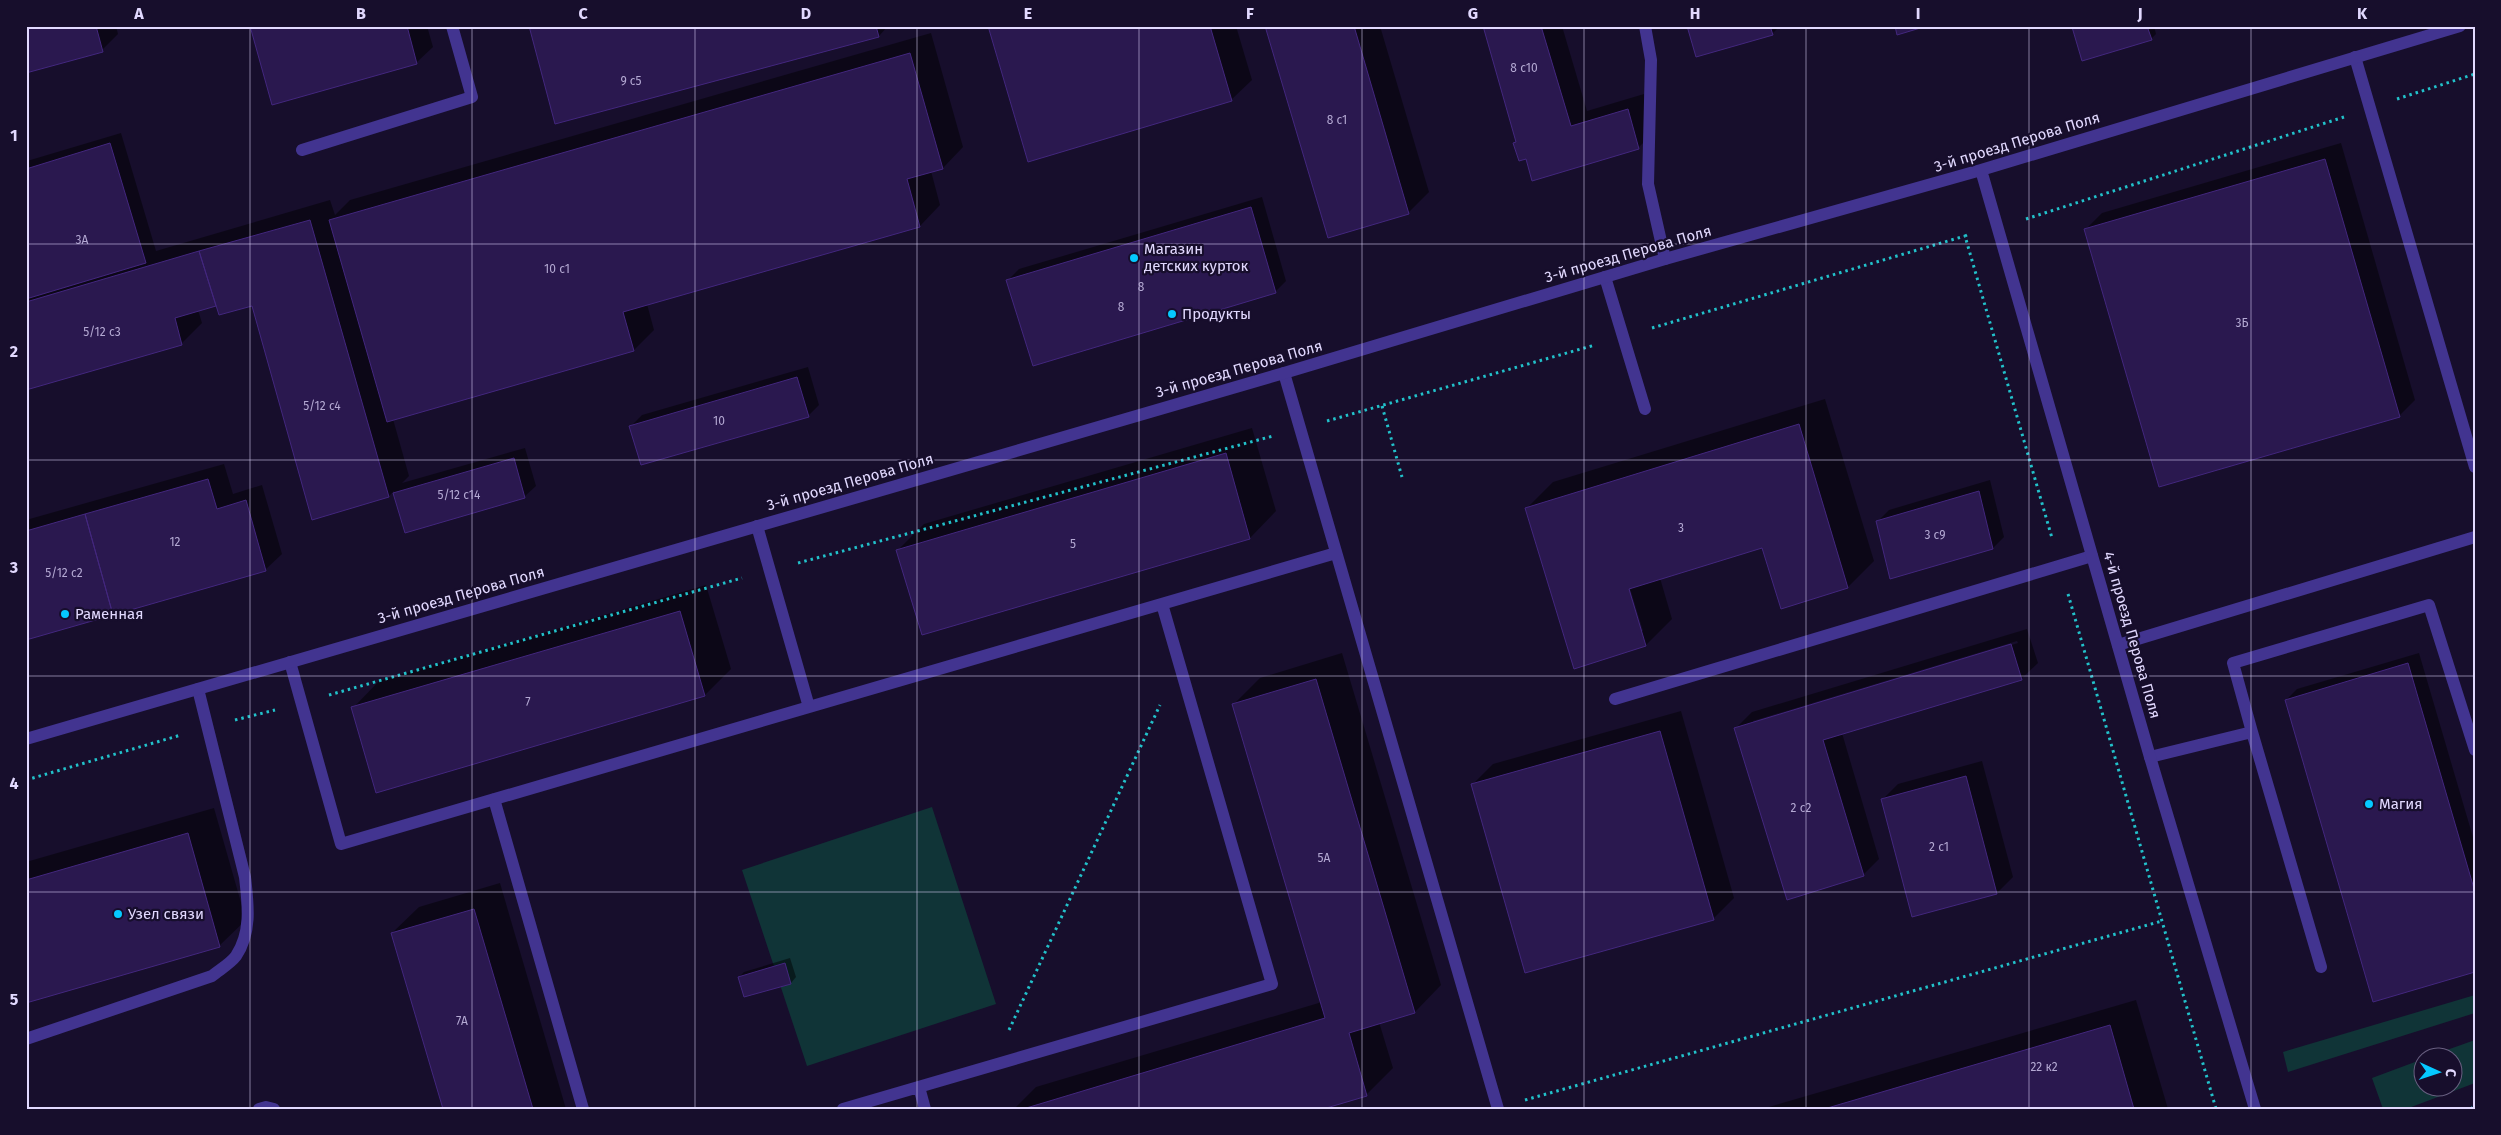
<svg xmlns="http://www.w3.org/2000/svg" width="2501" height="1135" viewBox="0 0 2501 1135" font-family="'Fira Sans',sans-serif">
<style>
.green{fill:#103437}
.shadow{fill:#0007;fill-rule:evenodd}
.building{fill:#2a184f;stroke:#43277e}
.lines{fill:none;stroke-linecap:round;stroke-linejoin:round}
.path{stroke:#22c1ca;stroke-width:3;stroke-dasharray:2.5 4;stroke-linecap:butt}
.lane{stroke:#423490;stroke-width:12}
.street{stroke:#423490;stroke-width:12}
.grid{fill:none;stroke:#e2d9ff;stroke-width:1;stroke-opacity:0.55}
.poi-dot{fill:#05c9ff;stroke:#170e2c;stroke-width:2}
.labels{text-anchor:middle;stroke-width:4.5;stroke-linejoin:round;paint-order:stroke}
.number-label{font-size:12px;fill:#b4a9d3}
.street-label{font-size:15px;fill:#e2d9ff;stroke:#170e2c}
.poi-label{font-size:15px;fill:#e2d9ff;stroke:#170e2c;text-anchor:start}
.neatline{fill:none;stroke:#e2d9ff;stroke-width:2}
.grid-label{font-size:16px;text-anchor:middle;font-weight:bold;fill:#e2d9ff}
</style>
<rect width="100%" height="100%" fill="#170e2c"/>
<path class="green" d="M932,807L996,1004L807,1066L742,870Z
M2475,995V1013L2288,1072L2283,1052Z
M2475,1040V1083L2406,1109H2383L2372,1078L2423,1059L2424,1088H2454V1058L2427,1057Z"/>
<path class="shadow" d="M26,26H116L118,34L102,50Z
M251,26H427L433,47L416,63Z
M531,26H888L879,36Z
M990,26H1236L1252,80L1231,100Z
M1266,26H1380L1429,192L1408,213Z
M1484,26H1562L1587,111L1644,94L1654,132L1638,148L1527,157L1514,143L1517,141Z
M1688,26H1780L1772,34Z
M2075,26H2154L2156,34L2151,39Z
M931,33L963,147L943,168L931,171L940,205L920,226L647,304L654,330L634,350L393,419L409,476L402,483L525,448L536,486L524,497L405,531L394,491L389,496L252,305L217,304L198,310L202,323L181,344L26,389L27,161L121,133L156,251L330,200L335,215L350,200Z
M2341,143L2415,400L2399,416L2086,229L2102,213Z
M1262,197L1286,281L1275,292L1008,280L1019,269Z
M808,367L819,405L808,416L631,426L642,415Z
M1825,399L1874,561L1848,587L1763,546L1660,578L1672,619L1646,645L1526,509L1553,482ZM1628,582L1643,631H1640L1626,583Z
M1252,428L1276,511L1250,538L923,634L898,550L924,524Z
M224,464L233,494L262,485L282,554L265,570L26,639V520Z
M1990,480L2004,537L1993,548L1878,521L1889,510Z
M706,585L731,669L705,695L353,708L379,681Z
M2027,629L2038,663L2021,679L1842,733L1879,859L1863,875L1736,728L1752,712ZM2017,641L2018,643L1753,724V721Z
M1342,653L1441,985L1415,1012L1379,1022L1393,1068L1366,1095L1319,1109H1014L1036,1087L1322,1002L1234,704L1260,678Z
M2419,653L2475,844V971L2286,700L2297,689Z
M1681,711L1734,898L1713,919L1473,784L1493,764Z
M1982,761L2013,877L1997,893L1882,800L1898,784Z
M214,808L246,920L219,946L26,1002V862Z
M500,883L566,1109H444L392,933L419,907Z
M790,958L796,977L791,983L739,977L744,972Z
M2136,1000L2168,1109H1762Z"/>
<path class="building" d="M26,26H96L103,52L26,73Z
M250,26H407L417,64L272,105Z
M529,26H876L879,37L555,124Z
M988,26H1210L1232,101L1028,162Z
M1265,26H1354L1409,214L1328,238Z
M1483,26H1541L1571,126L1628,109L1639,149L1532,181L1526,159L1519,161L1513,143L1516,142Z
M1687,26H1770L1773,35L1696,57Z
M1895,26H1927L1897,35Z
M2075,26H2147L2152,40L2082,61L2072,27Z
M910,53L943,169L907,179L920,227L623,312L634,351L387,422L329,220Z
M110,143L146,263L26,299V169Z
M2325,159L2400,417L2159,487L2084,229Z
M1251,207L1276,293L1033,366L1006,280Z
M310,220L389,497L312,520L252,306L219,315L199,251Z
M199,251L216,306L175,318L182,345L26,390V302Z
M797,377L809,417L641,465L629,426Z
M1799,424L1848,588L1781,609L1762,548L1629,589L1646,646L1574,669L1525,508Z
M1226,453L1250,539L922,635L896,550Z
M514,458L525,498L405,533L393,493Z
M208,479L217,509L246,500L266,571L113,615L85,514Z
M1979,491L1993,549L1890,579L1876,521Z
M85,514L113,615L26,640V531Z
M680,611L705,696L376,793L351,707Z
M2011,644L2022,680L1823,740L1864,876L1787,900L1734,728Z
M2408,663L2475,892V972L2373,1002L2285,700Z
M1316,679L1415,1013L1349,1033L1367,1096L1323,1109H1023L1325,1018L1232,704Z
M1660,731L1714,920L1525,973L1471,784Z
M1966,776L1997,894L1912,917L1881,799Z
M188,833L220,947L26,1003V880Z
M474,909L533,1109H443L391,933Z
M785,963L791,984L744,997L738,977Z
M2110,1025L2134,1109H1824Z"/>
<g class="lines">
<path class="path" d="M2397,99L2475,74
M2026,219L2344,117
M1967,235L1965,236L2052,538
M1652,328L1965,236
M1382,406L1402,477
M1327,421L1595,345
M798,563L1273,436
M2068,594L2216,1109
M329,695L742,578
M235,720L275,710
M26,780L181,735
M1009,1030L1160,705
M1525,1100L2162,921
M2471,1109L2475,1105"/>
<path class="lane" d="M1645,26L1651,60L1648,184L1665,259
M2355,57L2475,467
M302,150L472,97L452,26
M1605,277L1645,409
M1284,373L1498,1109
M757,526L809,707
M2118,645L2475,537
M290,662L341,844L1336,553
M1615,699L2092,556
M2252,732L2233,663L2429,605L2475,750
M2150,757L2252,732L2321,967
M494,799L583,1109
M26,1039L212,976C219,970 230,964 236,956C252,932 248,904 245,877L198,689
M919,1087L925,1109
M259,1109L266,1107L274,1109
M843,1109L1272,984L1162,604"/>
<path class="street" d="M1981,170L2150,757L2255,1109
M26,739L1284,373L1665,259L1981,170L2460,26"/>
</g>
<path class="grid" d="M250,26V1109M472,26V1109M695,26V1109M917,26V1109M1139,26V1109M1362,26V1109M1584,26V1109M1806,26V1109M2029,26V1109M2251,26V1109M26,244H2475M26,460H2475M26,676H2475M26,892H2475"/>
<g class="poi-dot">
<circle cx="1134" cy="258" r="5"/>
<circle cx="1172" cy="314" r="5"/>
<circle cx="65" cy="614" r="5"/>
<circle cx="2369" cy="804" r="5"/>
<circle cx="118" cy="914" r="5"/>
</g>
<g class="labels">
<g class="number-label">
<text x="1524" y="72">8 с10</text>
<text x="631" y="85">9 с5</text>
<text x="1337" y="124">8 с1</text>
<text x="82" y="244">3А</text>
<text x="557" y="273">10 с1</text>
<text x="1141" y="291">8</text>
<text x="1121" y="311">8</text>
<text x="2242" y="327">3Б</text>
<text x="102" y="336">5/12 с3</text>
<text x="322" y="410">5/12 с4</text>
<text x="719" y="425">10</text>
<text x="459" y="499">5/12 с14</text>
<text x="1681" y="532">3</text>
<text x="1935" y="539">3 с9</text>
<text x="175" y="546">12</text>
<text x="1073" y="548">5</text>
<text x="64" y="577">5/12 с2</text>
<text x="528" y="706">7</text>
<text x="1801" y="812">2 с2</text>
<text x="1939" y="851">2 с1</text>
<text x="1324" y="862">5А</text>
<text x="462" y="1025">7А</text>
<text x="2044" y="1071">22 к2</text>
</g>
<g class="street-label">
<text transform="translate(2017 142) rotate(-17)" y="5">3-й проезд Перова Поля</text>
<text transform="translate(1628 254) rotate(-16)" y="5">3-й проезд Перова Поля</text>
<text transform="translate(1239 369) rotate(-16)" y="5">3-й проезд Перова Поля</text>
<text transform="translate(850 482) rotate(-16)" y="5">3-й проезд Перова Поля</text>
<text transform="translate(461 595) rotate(-16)" y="5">3-й проезд Перова Поля</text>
<text transform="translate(2132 635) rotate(74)" y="5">4-й проезд Перова Поля</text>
</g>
<g class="poi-label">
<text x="1144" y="254">Магазин<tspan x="1144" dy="17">детских курток</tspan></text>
<text x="1182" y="319">Продукты</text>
<text x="75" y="619">Раменная</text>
<text x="2379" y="809">Магия</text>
<text x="128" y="919">Узел связи</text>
</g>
</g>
<rect width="2501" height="1135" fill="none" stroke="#170e2c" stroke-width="55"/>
<g transform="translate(2438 1072) rotate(93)"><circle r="24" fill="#170e2c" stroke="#685f80"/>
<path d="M0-4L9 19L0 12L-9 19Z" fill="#05c9ff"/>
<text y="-8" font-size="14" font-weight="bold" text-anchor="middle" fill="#e2d9ff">С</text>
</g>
<rect x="28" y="28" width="2446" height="1080" class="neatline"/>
<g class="grid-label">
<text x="139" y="19">A</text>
<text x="361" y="19">B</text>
<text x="583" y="19">C</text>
<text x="806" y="19">D</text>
<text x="1028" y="19">E</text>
<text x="1250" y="19">F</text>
<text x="1473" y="19">G</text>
<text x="1695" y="19">H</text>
<text x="1918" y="19">I</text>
<text x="2140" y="19">J</text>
<text x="2362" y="19">K</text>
<text x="14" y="141">1</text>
<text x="14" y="357">2</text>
<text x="14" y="573">3</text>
<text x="14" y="789">4</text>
<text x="14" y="1005">5</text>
</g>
</svg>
